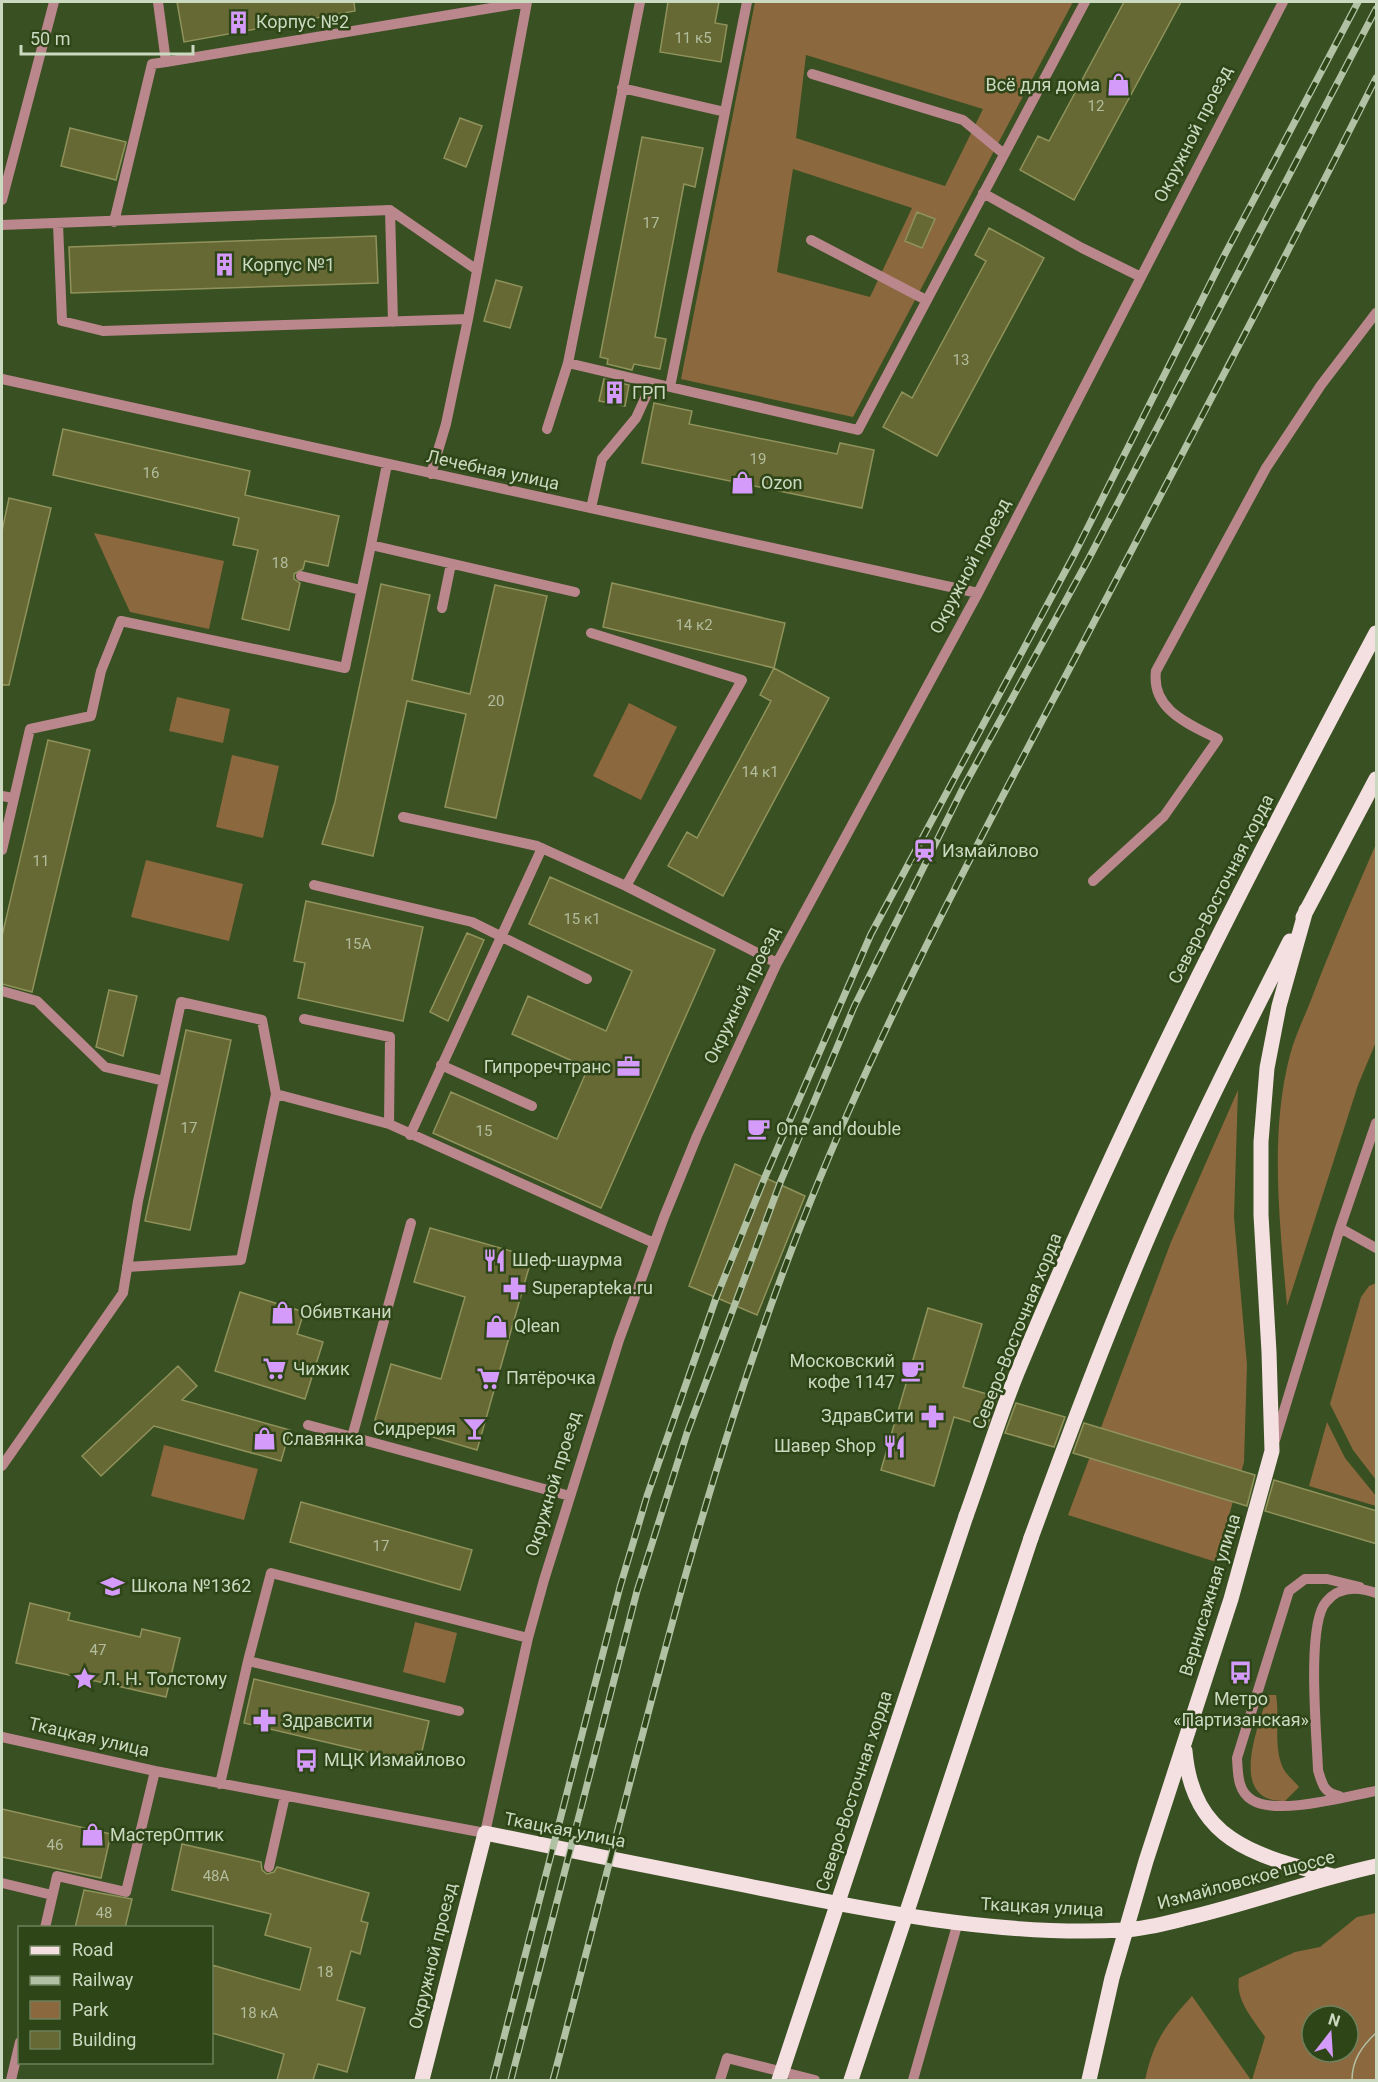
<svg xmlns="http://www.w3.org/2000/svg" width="1378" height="2082" viewBox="0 0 1378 2082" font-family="Roboto,sans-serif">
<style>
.green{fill:#8b683e;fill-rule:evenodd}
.building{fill:#676934;stroke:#8f925b;stroke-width:1.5}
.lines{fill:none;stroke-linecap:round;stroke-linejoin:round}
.minor{stroke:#ba878d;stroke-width:10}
.major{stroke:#f4dfe1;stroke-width:15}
.tram{stroke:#b1c1a4;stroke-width:1.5}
.rail-casing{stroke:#b1c1a4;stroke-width:7}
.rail{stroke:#2e4517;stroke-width:4.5;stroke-dasharray:14;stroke-linecap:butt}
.major-bridge{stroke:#f4dfe1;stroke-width:15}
.labels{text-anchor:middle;stroke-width:5;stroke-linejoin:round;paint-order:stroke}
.number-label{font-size:15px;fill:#b2bd9d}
.poi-label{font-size:18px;fill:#cbd9c0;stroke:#2e4517;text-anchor:start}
.street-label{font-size:18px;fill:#cbd9c0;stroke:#2e4517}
</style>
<rect width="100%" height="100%" fill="#395022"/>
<path class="green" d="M755,2H1073L853,417L681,379ZM806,55L983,109L945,186L796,138ZM793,169L912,208L870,297L777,272ZM917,212L934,219L922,248L905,241Z
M94,533L224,561L209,629L130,612Z
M177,697L230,709L223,743L169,731Z
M629,703L677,727L641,800L593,776Z
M232,755L279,766L263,838L216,827Z
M1376,844V1042L1358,1085L1287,1306C1280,1224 1269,1135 1290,1055C1295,1036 1304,1018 1311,1000C1331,947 1354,895 1376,844Z
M146,860L243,884L229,941L131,917Z
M1238,1090L1234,1217L1247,1365L1244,1462L1216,1562L1068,1515L1171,1242Z
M1376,1283V1480L1353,1450L1330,1404L1361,1297L1369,1286Z
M1327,1422L1345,1458L1376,1496V1506L1309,1486Z
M164,1445L258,1469L244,1520L151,1496Z
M415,1622L457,1633L445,1683L403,1672Z
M1268,1695H1276C1280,1717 1273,1746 1283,1768C1286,1774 1294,1781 1299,1787L1285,1801C1226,1803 1259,1724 1268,1695Z
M1376,1913V2080H1252L1265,2037C1253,2019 1235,2000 1239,1978L1295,1952L1320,1947L1357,1917ZM1312,2016H1348V2052H1312Z
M1192,1996L1251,2080H1145C1154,2040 1165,2026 1192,1996Z"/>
<path class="building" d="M177,2H354L355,11L184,42Z
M668,2H719L715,23L727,25L721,62L660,52Z
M1124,2H1181L1074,200L1020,170L1038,136L1049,141Z
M460,118L482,126L466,167L444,158Z
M70,128L126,142L116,180L61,166Z
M642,137L703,148L695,187L684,184L655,337L666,339L660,369L634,364L632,370L607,364L608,359L600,357Z
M917,212L935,219L922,248L905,241Z
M989,228L1044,258L937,456L883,427L902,392L912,398L986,261L975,255Z
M376,236L378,283L71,293L69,247Z
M496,280L522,287L510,328L484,321Z
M604,379L629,385L625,406L599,401Z
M654,403L692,411L689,424L837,454L840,443L874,450L862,508L642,463Z
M63,429L250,471L245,495L339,516L328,566L305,561L303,569L294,574V579L300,583L289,630L242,619L258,550L233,545L239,518L53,475Z
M9,498L51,508L9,685H2V531Z
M612,583L785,623L774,668L603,627Z
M381,584L430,595L412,680L470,694L495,585L547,596L496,818L445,807L466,714L407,701L373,856L322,844L335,802Z
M774,668L829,698L723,896L668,866L687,832L697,838L771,701L760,695Z
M48,740L90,750L32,992L2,984V936Z
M550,877L715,950L601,1208L433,1133L451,1092L557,1139L588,1068L512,1034L528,996L606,1031L632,971L529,924Z
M306,901L423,927L403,1021L298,998L305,963L294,961Z
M467,933L484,940L448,1021L430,1012Z
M109,990L137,996L123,1056L96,1047Z
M186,1030L231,1040L190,1230L145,1221Z
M735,1164L805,1196L757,1315L689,1286Z
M430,1228L532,1257L477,1450L375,1420L391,1364L441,1379L465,1297L414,1282Z
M240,1292L304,1312L297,1334L323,1342L305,1399L215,1371Z
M928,1308L982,1324L963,1387L997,1397L987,1427L954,1417L934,1486L881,1470Z
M178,1366L197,1386L182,1400L290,1430L281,1461L154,1426L101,1476L82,1456Z
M1016,1403L1065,1417L1054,1447L1005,1433Z
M1084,1423L1255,1475L1247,1506L1073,1453Z
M1274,1480L1377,1511V1544L1265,1511Z
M301,1502L472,1550L460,1590L290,1542Z
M30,1603L70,1613L68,1620L140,1637L142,1629L180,1638L166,1697L16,1663Z
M254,1679L429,1721L419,1764L244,1723Z
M2,1809L111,1834L101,1878L2,1857Z
M182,1844L261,1862L262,1870L267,1874L274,1872L277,1867L369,1893L361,1921L368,1923L360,1954L351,1951L337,2000L365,2008L347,2072L318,2064L313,2080H277L284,2054L212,2033V1965L300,1990L311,1948L265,1935L271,1914L172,1890Z
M84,1890L132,1899L125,1928H75Z"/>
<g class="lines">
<path class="minor" d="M747,2L670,387L858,430L1085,2
M166,62L527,2
M812,74L963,120L1004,154
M622,88L725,112
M983,193L1082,248L1141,277
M2,200L54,2
M390,210L393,322
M114,222L152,64L166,62L158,2
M58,224L62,321L103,331L468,319
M2,225L390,210L477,270
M811,240L926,300
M568,363L670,387
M2,379L978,593
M547,429L568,363L640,2
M387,464L371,545L575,592
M431,474L446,424L468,319L527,2
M591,508L602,459L636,418L652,383
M301,576L361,590
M442,608L451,564
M591,633L742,680L626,886
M2,796L13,798
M403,817L537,846L626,886L777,963
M2,850L30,729L91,716L101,671L121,621L345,668L371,545
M1093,881L1164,816L1218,739C1189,724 1151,710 1156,671L1266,468L1321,385L1376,313
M314,885L472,922L587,979
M2,991L37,1001L105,1067L164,1081
M304,1019L390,1037L389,1124
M441,1065L532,1106
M410,1135L542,848
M1340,1228L1376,1248
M127,1267L241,1260L276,1094
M308,1425L570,1496
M352,1437L411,1223
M1275,1440L1340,1228L1376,1123
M2,1466L123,1293L138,1201L181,1002L262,1020L276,1094L389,1124L654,1243
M1360,1587L1327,1579H1305L1289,1591L1237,1758C1238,1772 1237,1791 1252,1800C1278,1816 1347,1796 1376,1791
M248,1661L271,1573L528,1638
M2,1737L155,1771L485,1833L528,1638L544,1580L619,1340L664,1217L697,1136L777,963L978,593L1283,2
M220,1784L248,1661L459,1711
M1339,1796C1324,1793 1322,1784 1318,1770C1317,1737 1306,1625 1326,1602C1339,1586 1359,1587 1376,1593
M269,1867L285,1796
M2,1883L52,1895
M45,1928L57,1876L126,1892L155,1771
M11,2080L20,2042
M720,2080L727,2058L815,2080
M913,2080L958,1922"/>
<path class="major" d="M1303,917L1376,779
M966,1516C983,1469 998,1420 1017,1373C1122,1119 1247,875 1376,633
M1031,1538C1071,1428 1112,1319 1159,1212C1199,1120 1245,1030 1290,941
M1185,1751C1193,1842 1257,1856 1333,1876
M422,2080L485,1833C571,1851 658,1868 744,1885C865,1910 1001,1937 1124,1930C1145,1929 1167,1923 1187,1918C1251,1903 1312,1880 1376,1866
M1089,2080L1112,1978L1146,1861L1231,1599L1272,1451L1269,1352L1261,1215V1142L1267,1068L1279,1006L1306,910"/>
<path class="tram" d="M1352,2080C1352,2060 1362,2046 1376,2033"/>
<defs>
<path id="rail" d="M493,2080L620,1587L647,1496L716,1298L765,1177L871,934L1075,553L1225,254L1358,2
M511,2080L637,1591L687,1433L780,1183L854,1007L963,788L1088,560L1376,9
M553,2080C632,1785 696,1485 811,1200C886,1014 981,837 1074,660C1176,466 1278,273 1376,78"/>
</defs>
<use href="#rail" class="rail-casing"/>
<use href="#rail" class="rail"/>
<path class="major-bridge" d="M779,2080L966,1516
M851,2080L1031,1538"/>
</g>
<defs>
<symbol id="building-bare" viewBox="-9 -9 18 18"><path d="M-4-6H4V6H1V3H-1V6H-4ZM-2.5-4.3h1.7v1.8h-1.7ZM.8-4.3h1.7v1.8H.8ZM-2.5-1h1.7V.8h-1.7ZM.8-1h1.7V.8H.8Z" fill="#d59bfb" stroke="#2e4517" stroke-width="2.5" paint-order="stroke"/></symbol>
<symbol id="shop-bare" viewBox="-9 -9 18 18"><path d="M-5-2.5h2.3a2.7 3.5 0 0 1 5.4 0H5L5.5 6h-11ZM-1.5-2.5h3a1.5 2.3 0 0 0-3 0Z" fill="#d59bfb" stroke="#2e4517" stroke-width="2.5" paint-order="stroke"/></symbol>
<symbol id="station-bare" viewBox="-9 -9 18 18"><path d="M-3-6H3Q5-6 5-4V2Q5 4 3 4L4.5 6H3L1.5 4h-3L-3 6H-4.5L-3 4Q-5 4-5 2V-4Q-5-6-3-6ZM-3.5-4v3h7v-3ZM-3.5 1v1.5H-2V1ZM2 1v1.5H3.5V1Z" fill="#d59bfb" stroke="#2e4517" stroke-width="2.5" paint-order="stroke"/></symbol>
<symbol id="office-bare" viewBox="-9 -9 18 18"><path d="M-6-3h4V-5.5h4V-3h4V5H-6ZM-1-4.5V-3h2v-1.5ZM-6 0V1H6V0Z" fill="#d59bfb" stroke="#2e4517" stroke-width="2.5" paint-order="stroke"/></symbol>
<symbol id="cafe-bare" viewBox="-9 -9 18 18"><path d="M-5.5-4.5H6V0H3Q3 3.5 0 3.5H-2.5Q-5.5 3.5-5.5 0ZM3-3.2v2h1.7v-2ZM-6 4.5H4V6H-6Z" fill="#d59bfb" stroke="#2e4517" stroke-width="2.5" paint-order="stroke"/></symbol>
<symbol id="restaurant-bare" viewBox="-9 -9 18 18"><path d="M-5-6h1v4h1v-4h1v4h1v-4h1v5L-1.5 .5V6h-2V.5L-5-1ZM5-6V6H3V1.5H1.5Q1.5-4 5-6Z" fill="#d59bfb" stroke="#2e4517" stroke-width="2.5" paint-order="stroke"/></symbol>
<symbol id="pharmacy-bare" viewBox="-9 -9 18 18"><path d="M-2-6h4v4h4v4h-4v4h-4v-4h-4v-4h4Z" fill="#d59bfb" stroke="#2e4517" stroke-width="2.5" paint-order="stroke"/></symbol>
<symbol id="supermarket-bare" viewBox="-9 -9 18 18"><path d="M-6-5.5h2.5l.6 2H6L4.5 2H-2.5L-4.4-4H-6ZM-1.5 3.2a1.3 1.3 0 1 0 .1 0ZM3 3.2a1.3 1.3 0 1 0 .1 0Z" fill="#d59bfb" stroke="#2e4517" stroke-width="2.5" paint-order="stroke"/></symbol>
<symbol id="bar-bare" viewBox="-9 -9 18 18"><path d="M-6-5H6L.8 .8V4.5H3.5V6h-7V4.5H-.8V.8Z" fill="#d59bfb" stroke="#2e4517" stroke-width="2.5" paint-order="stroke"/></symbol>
<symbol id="school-bare" viewBox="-9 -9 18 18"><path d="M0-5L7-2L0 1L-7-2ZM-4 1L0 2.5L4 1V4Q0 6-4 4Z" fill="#d59bfb" stroke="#2e4517" stroke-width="2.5" paint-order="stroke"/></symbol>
<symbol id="bus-bare" viewBox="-9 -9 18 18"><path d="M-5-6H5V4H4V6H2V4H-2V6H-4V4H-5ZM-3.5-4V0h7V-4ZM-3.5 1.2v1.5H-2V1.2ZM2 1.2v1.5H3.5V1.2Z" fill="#d59bfb" stroke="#2e4517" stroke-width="2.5" paint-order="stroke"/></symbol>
<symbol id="sight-bare" viewBox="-9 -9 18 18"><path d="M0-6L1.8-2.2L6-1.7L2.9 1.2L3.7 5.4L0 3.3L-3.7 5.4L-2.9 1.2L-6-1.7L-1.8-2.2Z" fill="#d59bfb" stroke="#2e4517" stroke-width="2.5" paint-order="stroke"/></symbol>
</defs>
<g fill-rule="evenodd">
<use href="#building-bare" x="222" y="6" width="33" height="33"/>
<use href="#shop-bare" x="1102" y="68" width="33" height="33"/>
<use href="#building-bare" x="208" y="248" width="33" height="33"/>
<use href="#building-bare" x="598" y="376" width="33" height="33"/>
<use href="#shop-bare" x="726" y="466" width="33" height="33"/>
<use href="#station-bare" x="908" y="834" width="33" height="33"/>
<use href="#office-bare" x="612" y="1050" width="33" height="33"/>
<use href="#cafe-bare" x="742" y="1112" width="33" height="33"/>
<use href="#restaurant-bare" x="478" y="1244" width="33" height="33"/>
<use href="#pharmacy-bare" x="498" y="1272" width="33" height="33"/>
<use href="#shop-bare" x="266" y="1296" width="33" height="33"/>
<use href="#shop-bare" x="480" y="1310" width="33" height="33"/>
<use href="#supermarket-bare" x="258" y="1352" width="33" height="33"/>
<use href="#cafe-bare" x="896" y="1354" width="33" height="33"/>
<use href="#supermarket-bare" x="472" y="1362" width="33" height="33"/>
<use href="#pharmacy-bare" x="916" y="1400" width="33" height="33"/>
<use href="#bar-bare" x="458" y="1412" width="33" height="33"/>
<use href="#shop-bare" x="248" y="1422" width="33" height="33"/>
<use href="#restaurant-bare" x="878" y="1430" width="33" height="33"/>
<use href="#school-bare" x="96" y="1570" width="33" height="33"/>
<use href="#bus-bare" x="1224" y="1656" width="33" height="33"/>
<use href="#sight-bare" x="68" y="1662" width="33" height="33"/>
<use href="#pharmacy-bare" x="248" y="1704" width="33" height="33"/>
<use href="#bus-bare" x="290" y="1744" width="33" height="33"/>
<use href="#shop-bare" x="76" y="1818" width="33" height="33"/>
</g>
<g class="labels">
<g class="number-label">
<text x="693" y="43">11 к5</text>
<text x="1096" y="111">12</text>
<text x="651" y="228">17</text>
<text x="961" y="365">13</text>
<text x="758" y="464">19</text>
<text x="151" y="478">16</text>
<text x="280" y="568">18</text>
<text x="694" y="630">14 к2</text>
<text x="496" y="706">20</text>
<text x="760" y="777">14 к1</text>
<text x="41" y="866">11</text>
<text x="582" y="924">15 к1</text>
<text x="358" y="949">15А</text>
<text x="189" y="1133">17</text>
<text x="484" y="1136">15</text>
<text x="381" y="1551">17</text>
<text x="98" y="1655">47</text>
<text x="55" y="1850">46</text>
<text x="216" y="1881">48А</text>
<text x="104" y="1918">48</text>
<text x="325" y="1977">18</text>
<text x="259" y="2018">18 кА</text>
</g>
<g class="poi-label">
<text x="256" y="28">Корпус №2</text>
<text x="1100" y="91" text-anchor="end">Всё для дома</text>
<text x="242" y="271">Корпус №1</text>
<text x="632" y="399">ГРП</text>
<text x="761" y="489">Ozon</text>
<text x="942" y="857">Измайлово</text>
<text x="611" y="1073" text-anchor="end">Гипроречтранс</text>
<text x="776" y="1135">One and double</text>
<text x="512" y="1266">Шеф-шаурма</text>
<text x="532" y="1294">Superapteka.ru</text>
<text x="300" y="1318">Обивткани</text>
<text x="514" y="1332">Qlean</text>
<text x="895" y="1367" text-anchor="end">Московский<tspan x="895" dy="21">кофе 1147</tspan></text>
<text x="293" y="1375">Чижик</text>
<text x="506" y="1384">Пятёрочка</text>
<text x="914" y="1422" text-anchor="end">ЗдравСити</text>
<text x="456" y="1435" text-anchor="end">Сидрерия</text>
<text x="282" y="1445">Славянка</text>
<text x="876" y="1452" text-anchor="end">Шавер Shop</text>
<text x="131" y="1592">Школа №1362</text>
<text x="103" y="1685">Л. Н. Толстому</text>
<text x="1241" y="1705" text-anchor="middle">Метро<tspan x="1241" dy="21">«Партизанская»</tspan></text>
<text x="282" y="1727">Здравсити</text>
<text x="324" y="1766">МЦК Измайлово</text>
<text x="110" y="1841">МастерОптик</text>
</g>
<g class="street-label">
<text transform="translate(1193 134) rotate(-63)" y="6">Окружной проезд</text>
<text transform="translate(493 470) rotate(12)" y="6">Лечебная улица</text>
<text transform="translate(970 566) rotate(-62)" y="6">Окружной проезд</text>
<text transform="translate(1221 889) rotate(-63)" y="6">Северо-Восточная хорда</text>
<text transform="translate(742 995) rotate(-64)" y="6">Окружной проезд</text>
<text transform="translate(1017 1331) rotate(-68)" y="6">Северо-Восточная хорда</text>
<text transform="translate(553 1484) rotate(-73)" y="6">Окружной проезд</text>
<text transform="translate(1210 1595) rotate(-73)" y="6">Вернисажная улица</text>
<text transform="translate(89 1737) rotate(13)" y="6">Ткацкая улица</text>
<text transform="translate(854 1791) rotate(-72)" y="6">Северо-Восточная хорда</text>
<text transform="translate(565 1830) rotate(11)" y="6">Ткацкая улица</text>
<text transform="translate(1246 1880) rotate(-15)" y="6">Измайловское шоссе</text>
<text transform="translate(1042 1907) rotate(3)" y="6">Ткацкая улица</text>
<text transform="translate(433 1956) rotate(-76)" y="6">Окружной проезд</text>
</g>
</g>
<rect width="1378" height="2082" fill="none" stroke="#cbd9c0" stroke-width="6"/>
<rect x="18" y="1926" width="195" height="138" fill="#2e4517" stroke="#6d805b" stroke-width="1.5"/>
<rect x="30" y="1946" width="30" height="9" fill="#f4dfe1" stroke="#6d805b" stroke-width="1.5"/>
<text x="72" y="1956" font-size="18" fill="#cbd9c0">Road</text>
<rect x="30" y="1976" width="30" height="9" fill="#b1c1a4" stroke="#6d805b" stroke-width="1.5"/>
<text x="72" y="1986" font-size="18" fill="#cbd9c0">Railway</text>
<rect x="30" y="2001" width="30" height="18" fill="#8b683e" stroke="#6d805b" stroke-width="1.5"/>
<text x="72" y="2016" font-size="18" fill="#cbd9c0">Park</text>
<rect x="30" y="2031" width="30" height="18" fill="#676934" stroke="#6d805b" stroke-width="1.5"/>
<text x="72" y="2046" font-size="18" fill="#cbd9c0">Building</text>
<g transform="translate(1330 2034) rotate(17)"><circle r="28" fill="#2e4517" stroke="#6d805b" stroke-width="1.5"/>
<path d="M0-4.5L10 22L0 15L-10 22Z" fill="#d59bfb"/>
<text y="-9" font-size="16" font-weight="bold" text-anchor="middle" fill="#cbd9c0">N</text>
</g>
<path d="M21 45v9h172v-9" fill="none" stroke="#cbd9c0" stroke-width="3"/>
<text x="30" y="45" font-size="18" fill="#cbd9c0" stroke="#2e4517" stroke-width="4.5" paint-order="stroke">50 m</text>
</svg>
